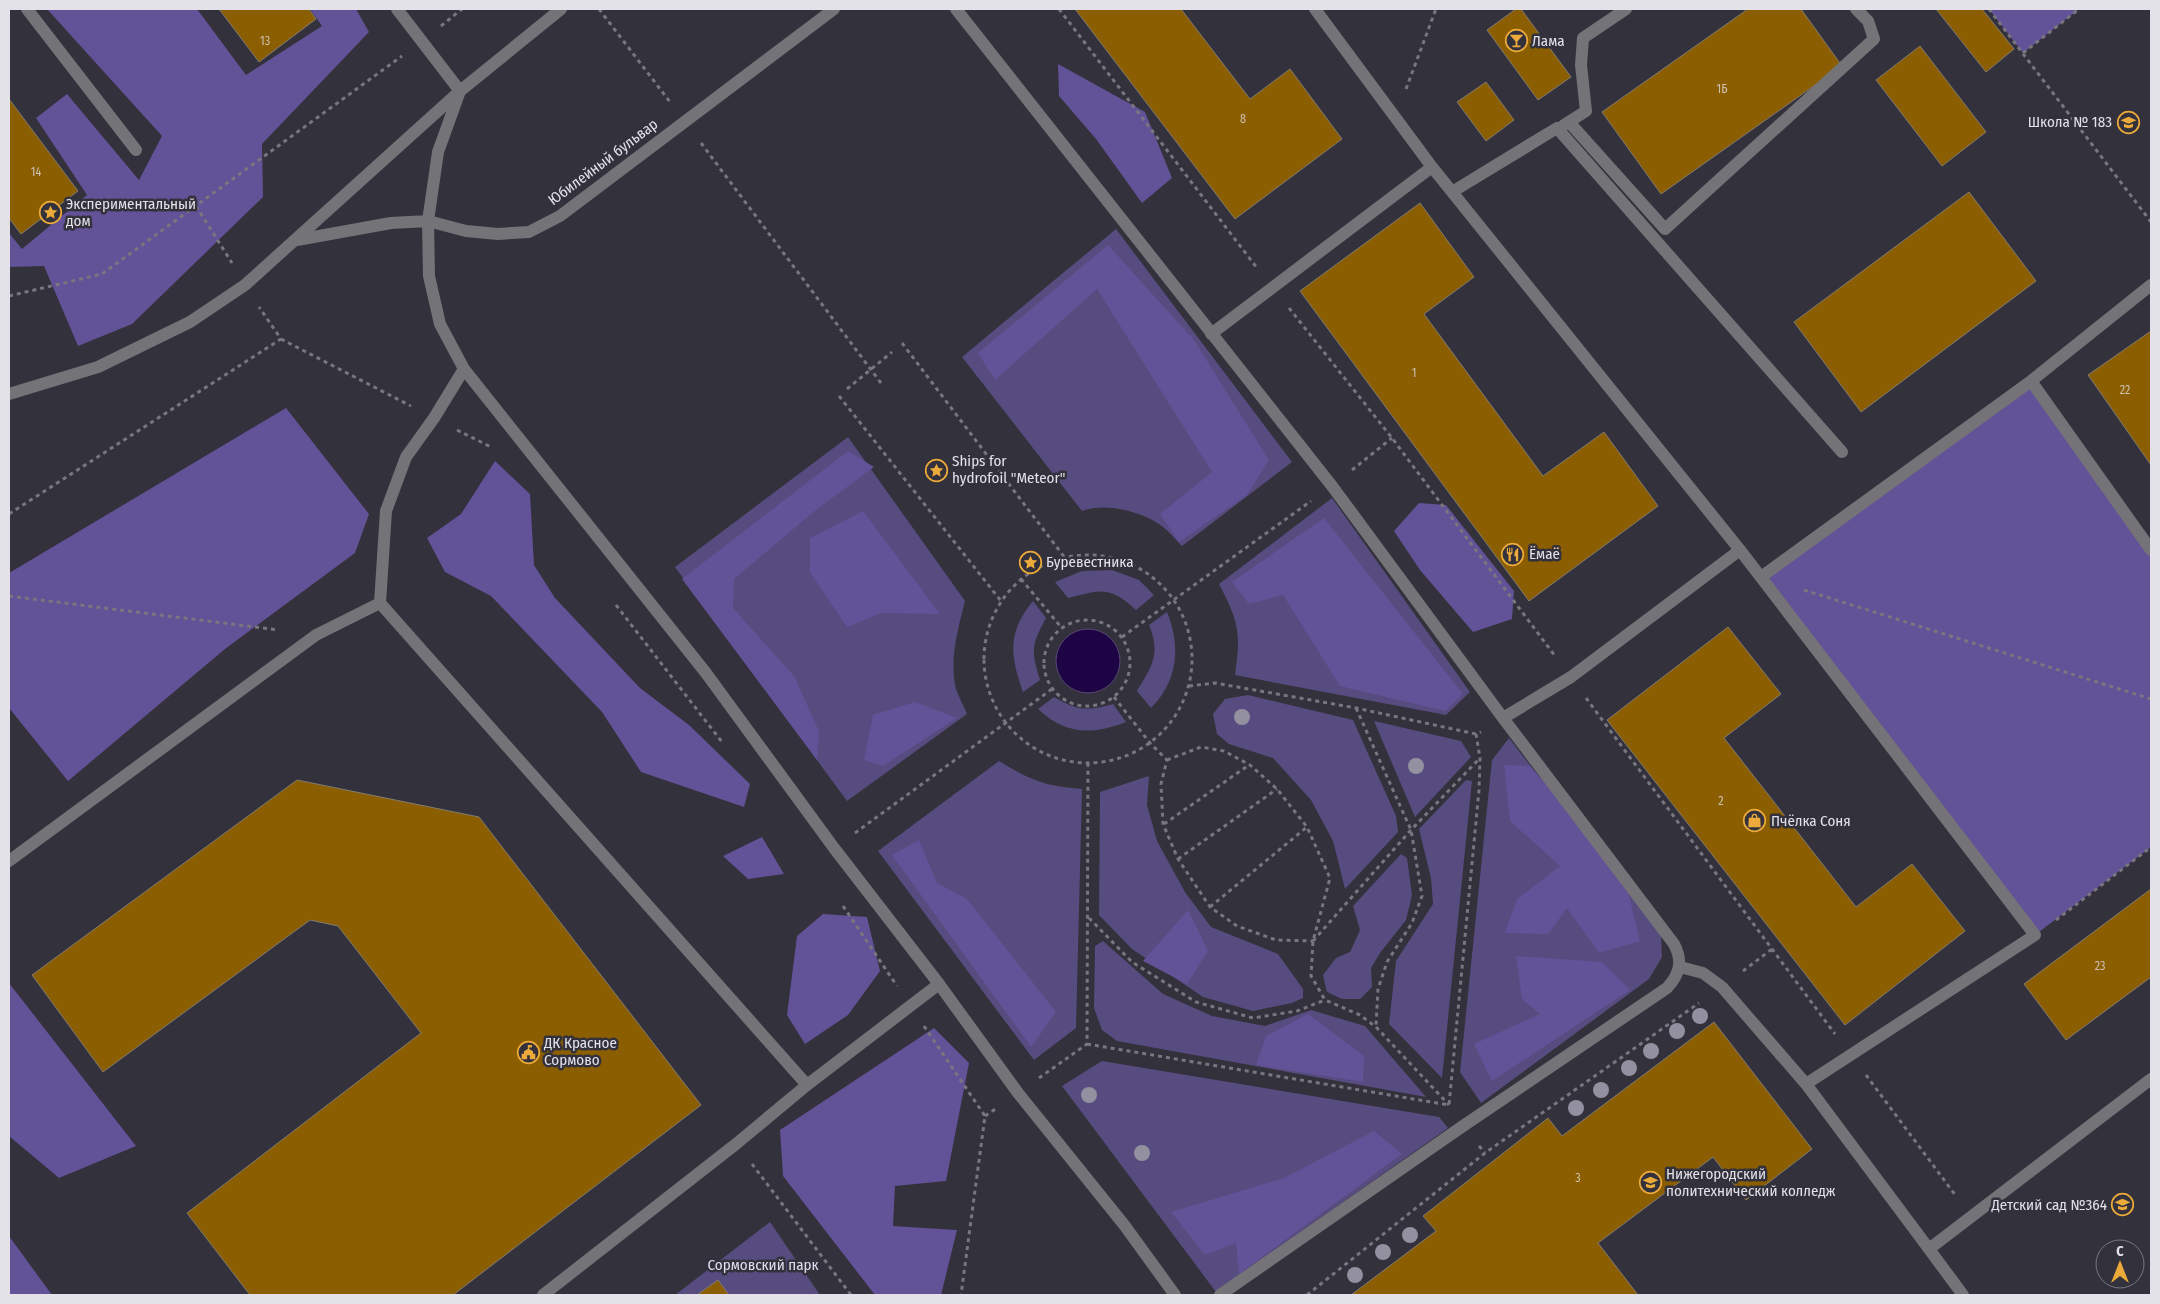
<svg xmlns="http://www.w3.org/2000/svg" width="2160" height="1304" viewBox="0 0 2160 1304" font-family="'Fira Sans Condensed',sans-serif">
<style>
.green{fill:#574c7f}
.forest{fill:#625297}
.water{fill:#1d0444;stroke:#584776}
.building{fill:#8b5e01;stroke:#837c71}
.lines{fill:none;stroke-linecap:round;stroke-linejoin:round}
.path{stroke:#78767f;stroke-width:3;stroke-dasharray:4 4;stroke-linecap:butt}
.minor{stroke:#747378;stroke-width:12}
.tree{fill:#9390a0}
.labels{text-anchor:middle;stroke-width:5;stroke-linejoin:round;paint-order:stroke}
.number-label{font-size:12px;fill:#cdc1af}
.poi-label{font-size:15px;fill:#e3e2e9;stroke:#33313b;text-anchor:start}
.street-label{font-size:15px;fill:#e3e2e9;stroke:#33313b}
.park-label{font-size:15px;fill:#e1def2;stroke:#33313b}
</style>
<rect width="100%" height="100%" fill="#33313b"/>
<path class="green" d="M1116,229L1292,462L1182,546C1174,538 1166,528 1156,522C1135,510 1105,503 1082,511L962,357Z
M848,437L965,601C958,629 949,660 956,689C959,698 964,706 967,714L847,801L675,567Z
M1332,498L1470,692L1446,715L1235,675C1241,633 1239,622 1219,584Z
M1112,570L1139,580L1154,595L1136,610C1109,585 1101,590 1068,598L1055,582L1082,571Z
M1033,601L1046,618C1031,646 1031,650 1040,680L1023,692C1010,655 1007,633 1033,601Z
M1167,612C1181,647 1178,681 1151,708L1137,691C1152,666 1161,654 1149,625Z
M1248,695L1353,720L1396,816L1398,832L1345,889L1333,841L1311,800L1273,758L1229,744L1217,734L1213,714L1225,699Z
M1054,697C1077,711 1088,711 1113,704L1126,722C1093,735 1065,735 1038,709Z
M1374,721L1461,741L1471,757L1415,817Z
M1509,738L1661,934L1662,957L1649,979L1481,1103L1460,1072L1492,760Z
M999,761C1030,780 1045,786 1082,789L1076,1028L1034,1060L878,851Z
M1149,776L1147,805L1157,841L1185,892L1211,927L1278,954L1303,989V998L1292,1003L1253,1011L1203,997L1132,949L1099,915L1100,792Z
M1466,780L1472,781L1442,1078L1389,1024L1396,961L1433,904L1431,878L1419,829Z
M1401,854L1407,858L1412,895L1406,920L1380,953L1371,968L1372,987L1360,999H1342L1327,992L1323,975L1336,958L1350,952L1360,930L1353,906Z
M1103,941L1163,994L1212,1016L1265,1026L1311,1010L1365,1026L1426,1097L1117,1041L1102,1030L1094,1008L1095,946Z
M1102,1061L1439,1117L1448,1128L1216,1292L1062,1086Z
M770,1222L820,1295H675Z"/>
<path class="forest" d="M47,9H197L246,75L322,26L310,9H356L369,32L262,144L263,197L132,324L78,346L44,266L9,267V233L22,249L87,195L36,118L67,94L139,180L162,136Z
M1989,9H2079L2023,53Z
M1058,64L1145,112L1172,178L1142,203L1096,139L1059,96Z
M1108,245L1194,340L1269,460L1247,495L1179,542L1160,514L1212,472L1097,289L995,380L978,353Z
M2031,381L2151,550V847L2035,935L1761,577Z
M286,408L369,514L355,553L225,649L68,781L9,708V573Z
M848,451L874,467L816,510L734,579L733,608L794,676L819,731L817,760L682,579Z
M495,461L530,494L534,565L555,598L640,688L689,725L750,784L744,807L641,772L602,712L491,596L445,572L427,538L461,514Z
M1419,503L1446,505L1514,591L1512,619L1473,632L1420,570L1394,531Z
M863,511L940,614L881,613L847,627L810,572V538Z
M1324,518L1463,694L1445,711L1340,686L1283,595L1249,604L1232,582Z
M915,702L957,718L883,766L864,760L873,715Z
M1504,765L1530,766L1623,871L1640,941L1599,953L1567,908L1548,934L1505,933L1517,899L1560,866L1510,821Z
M762,837L784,874L748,879L723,856Z
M919,840L937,883L967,899L1056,1012L1031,1047L892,855Z
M1188,910L1208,951L1187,984L1143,961Z
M823,914L867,917L880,971L848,1015L805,1044L787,1015L797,936Z
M1516,956L1602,962L1630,990L1492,1081L1474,1044L1540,1014L1522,999Z
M9,983L136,1146L59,1178L9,1136Z
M1308,1014L1364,1056L1363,1082L1256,1065L1266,1036Z
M934,1028L969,1063L946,1181L895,1186L893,1226L957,1230L941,1295H875L783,1176L780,1130Z
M1374,1131L1402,1154L1239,1274L1236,1243L1205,1255L1171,1212L1284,1178Z
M9,1236L52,1295H9Z"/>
<path class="water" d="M1056 661a32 32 0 1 1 64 0a32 32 0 1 1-64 0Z"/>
<path class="building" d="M219,9H309L316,19L259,62Z
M1075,9H1181L1250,99L1290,69L1342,139L1235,219Z
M1516,9H1521L1571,77L1538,100L1487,30Z
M1748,9H1801L1842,66L1661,194L1602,112Z
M1936,9H1982L2014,49L1986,72Z
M1920,46L1986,132L1942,166L1876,80Z
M1486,82L1514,120L1486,141L1457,102Z
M9,99L78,191L21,234L9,218Z
M1969,192L2036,281L1861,412L1794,322Z
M1420,203L1474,277L1424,314L1543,476L1604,432L1658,506L1529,601L1300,291Z
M2151,331V465L2088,375Z
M1728,627L1781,694L1724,738L1856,907L1912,864L1965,931L1845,1025L1607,720Z
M297,780L479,817L701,1105L453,1295H250L187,1213L421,1033L338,926L310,920L103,1072L32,975Z
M2151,889V977L2066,1040L2024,984Z
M1714,1022L1812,1149L1746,1200L1713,1157L1598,1243L1638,1295H1351L1436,1231L1423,1216L1548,1118L1562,1136Z
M718,1280L729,1295H697Z"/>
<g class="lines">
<path class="path" d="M599,9L670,102
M1059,9L1257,268
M1989,9L2151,222
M441,26L462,9
M2023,53L2079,9
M1406,89L1436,9
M701,143L881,383
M196,206L232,263
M9,296L102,274L402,56
M1289,308L1392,438L1555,656
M281,339L411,406
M902,343L1065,558
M847,389L892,352
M839,396L1001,601
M457,430L491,447
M1352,470L1392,438
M9,514L281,339L259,307
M984 659a104 104 0 1 1 208 0a104 104 0 1 1-208 0Z
M1021,579L1061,627
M1804,590L2151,699
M9,596L278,630
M616,605L722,742
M1044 663a43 43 0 1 1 86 0a43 43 0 1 1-86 0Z
M1122,637L1311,501
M1189,686L1215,683L1356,708L1476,734
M1114,697L1150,743L1167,760L1161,784L1163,824L1178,859L1210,907L1237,926L1276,940L1313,941
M1586,698L1835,1034
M1356,708L1411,830L1422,896L1412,923L1387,962L1378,989L1376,1026
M1167,760L1201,747L1224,751L1250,765L1277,789L1307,827L1330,878L1313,941L1311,976L1325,1000L1360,1015L1376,1027L1449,1105
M1164,824L1249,765
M855,833L1052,689
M1178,859L1277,789
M843,906L897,986
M1210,907L1307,827
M1089,918L1132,962L1196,1002L1253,1018L1297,1011L1325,1000
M2056,920L2151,847
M1313,941L1411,830L1479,759
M1743,971L1772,949
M924,1026L985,1116L961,1295
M1087,1044L1449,1105L1479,790L1480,758L1476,734L1481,732
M1866,1075L1956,1196
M1039,1078L1087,1044L1088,763
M985,1116L997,1108
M1479,1146L1485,1153
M752,1164L851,1295
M1307,1295L1485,1153L1699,1003"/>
<path class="minor" d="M27,9L136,150
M397,9L460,91
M956,9L1332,486L1503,718L1674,944C1683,961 1680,974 1667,988L1463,1126L1220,1295
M460,91L438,152L428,221L429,276L440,324L464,369L706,673L834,848L939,984L1018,1093L1125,1226L1175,1295
M1569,122L1665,229L1874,39L1868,21L1856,9
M1564,125L1586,111L1581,65L1583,38L1626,9
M1432,167L1740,550L2035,935L1806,1084
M1452,192L1557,128L1842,452
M297,240L391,223L428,221L466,231L498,234L529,232L560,216L834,9
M1211,334L1432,167L1315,9
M464,369L434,418L406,457L386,511L380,603L807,1085L939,984
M2031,381L2151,550
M9,394L98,367L190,322L245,285L460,91L561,9
M1761,577L2031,381L2151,285
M1503,718L1571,677L1740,550
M9,861L316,635L380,603
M1680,967L1703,973L1722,987L1806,1084L1929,1249L2151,1079
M1929,1249L1963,1295
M543,1295L736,1144L807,1085"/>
</g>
<g class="tree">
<circle cx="1242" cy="717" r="8"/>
<circle cx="1416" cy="766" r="8"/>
<circle cx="1700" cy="1016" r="8"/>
<circle cx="1677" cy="1031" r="8"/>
<circle cx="1651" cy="1051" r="8"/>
<circle cx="1629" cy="1068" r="8"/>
<circle cx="1601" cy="1090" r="8"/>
<circle cx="1089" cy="1095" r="8"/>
<circle cx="1576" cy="1108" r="8"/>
<circle cx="1142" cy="1153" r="8"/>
<circle cx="1410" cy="1235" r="8"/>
<circle cx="1383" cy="1252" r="8"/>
<circle cx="1355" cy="1275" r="8"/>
</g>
<defs>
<symbol id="bar-ring" viewBox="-11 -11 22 22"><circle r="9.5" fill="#33313b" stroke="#ebaa39" stroke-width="1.5"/><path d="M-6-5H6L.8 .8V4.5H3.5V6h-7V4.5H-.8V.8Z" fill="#ebaa39"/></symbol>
<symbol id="school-ring" viewBox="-11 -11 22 22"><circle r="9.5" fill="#33313b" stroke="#ebaa39" stroke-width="1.5"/><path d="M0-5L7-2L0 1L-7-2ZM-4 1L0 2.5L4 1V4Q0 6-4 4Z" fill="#ebaa39"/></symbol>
<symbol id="sight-ring" viewBox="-11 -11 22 22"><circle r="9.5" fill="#33313b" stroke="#ebaa39" stroke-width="1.5"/><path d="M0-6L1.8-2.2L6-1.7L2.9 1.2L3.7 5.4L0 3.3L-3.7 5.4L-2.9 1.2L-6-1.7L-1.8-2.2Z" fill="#ebaa39"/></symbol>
<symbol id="restaurant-ring" viewBox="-11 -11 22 22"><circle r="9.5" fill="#33313b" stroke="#ebaa39" stroke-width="1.5"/><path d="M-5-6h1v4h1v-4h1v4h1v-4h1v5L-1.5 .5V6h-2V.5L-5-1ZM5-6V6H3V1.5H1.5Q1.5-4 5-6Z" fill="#ebaa39"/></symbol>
<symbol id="shop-ring" viewBox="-11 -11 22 22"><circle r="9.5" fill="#33313b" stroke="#ebaa39" stroke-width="1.5"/><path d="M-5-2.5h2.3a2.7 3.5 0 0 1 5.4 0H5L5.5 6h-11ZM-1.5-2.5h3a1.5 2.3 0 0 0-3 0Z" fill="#ebaa39"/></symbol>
<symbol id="civic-ring" viewBox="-11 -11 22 22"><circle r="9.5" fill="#33313b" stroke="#ebaa39" stroke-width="1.5"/><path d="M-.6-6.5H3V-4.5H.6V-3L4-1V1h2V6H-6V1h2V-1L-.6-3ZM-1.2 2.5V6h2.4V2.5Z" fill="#ebaa39"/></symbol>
<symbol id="university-ring" viewBox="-11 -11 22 22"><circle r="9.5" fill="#33313b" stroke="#ebaa39" stroke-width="1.5"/><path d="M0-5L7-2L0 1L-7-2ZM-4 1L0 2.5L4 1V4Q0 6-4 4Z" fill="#ebaa39"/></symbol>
</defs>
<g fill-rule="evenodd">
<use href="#bar-ring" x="1504" y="28" width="25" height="25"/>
<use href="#school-ring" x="2116" y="110" width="25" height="25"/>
<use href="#sight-ring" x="38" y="200" width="25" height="25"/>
<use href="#sight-ring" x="924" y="458" width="25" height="25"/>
<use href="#restaurant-ring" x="1500" y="542" width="25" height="25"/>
<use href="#sight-ring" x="1018" y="550" width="25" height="25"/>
<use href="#shop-ring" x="1742" y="808" width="25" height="25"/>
<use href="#civic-ring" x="516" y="1040" width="25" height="25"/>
<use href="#university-ring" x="1638" y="1170" width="25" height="25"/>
<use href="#school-ring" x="2110" y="1192" width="25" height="25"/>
</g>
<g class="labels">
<g class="number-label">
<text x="265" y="45">13</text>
<text x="1722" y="93">1Б</text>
<text x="1243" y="123">8</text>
<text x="36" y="176">14</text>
<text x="1414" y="377">1</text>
<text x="2125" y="394">22</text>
<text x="1721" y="805">2</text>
<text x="2100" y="970">23</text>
<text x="1578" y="1182">3</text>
</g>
<g class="poi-label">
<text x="1532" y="46">Лама</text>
<text x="2112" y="127" text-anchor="end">Школа № 183</text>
<text x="66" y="209">Экспериментальный<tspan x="66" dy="17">дом</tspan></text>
<text x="952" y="466">Ships for<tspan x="952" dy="17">hydrofoil "Meteor"</tspan></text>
<text x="1529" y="559">Ёмаё</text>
<text x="1046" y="567">Буревестника</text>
<text x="1771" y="826">Пчёлка Соня</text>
<text x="544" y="1048">ДК Красное<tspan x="544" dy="17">Сормово</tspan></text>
<text x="1666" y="1179">Нижегородский<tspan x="1666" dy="17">политехнический колледж</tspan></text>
<text x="2107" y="1210" text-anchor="end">Детский сад №364</text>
</g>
<g class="street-label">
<text transform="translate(603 162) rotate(-37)" y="5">Юбилейный бульвар</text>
</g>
<g class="park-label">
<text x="763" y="1270">Сормовский парк</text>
</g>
</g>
<rect width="2160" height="1304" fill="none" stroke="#e3e2e9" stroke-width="20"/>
<g transform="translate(2120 1264)"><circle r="24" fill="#33313b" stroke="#797881"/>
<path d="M0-4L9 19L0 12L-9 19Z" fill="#ebaa39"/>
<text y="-8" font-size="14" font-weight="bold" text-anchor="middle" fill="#e3e2e9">С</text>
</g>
</svg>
